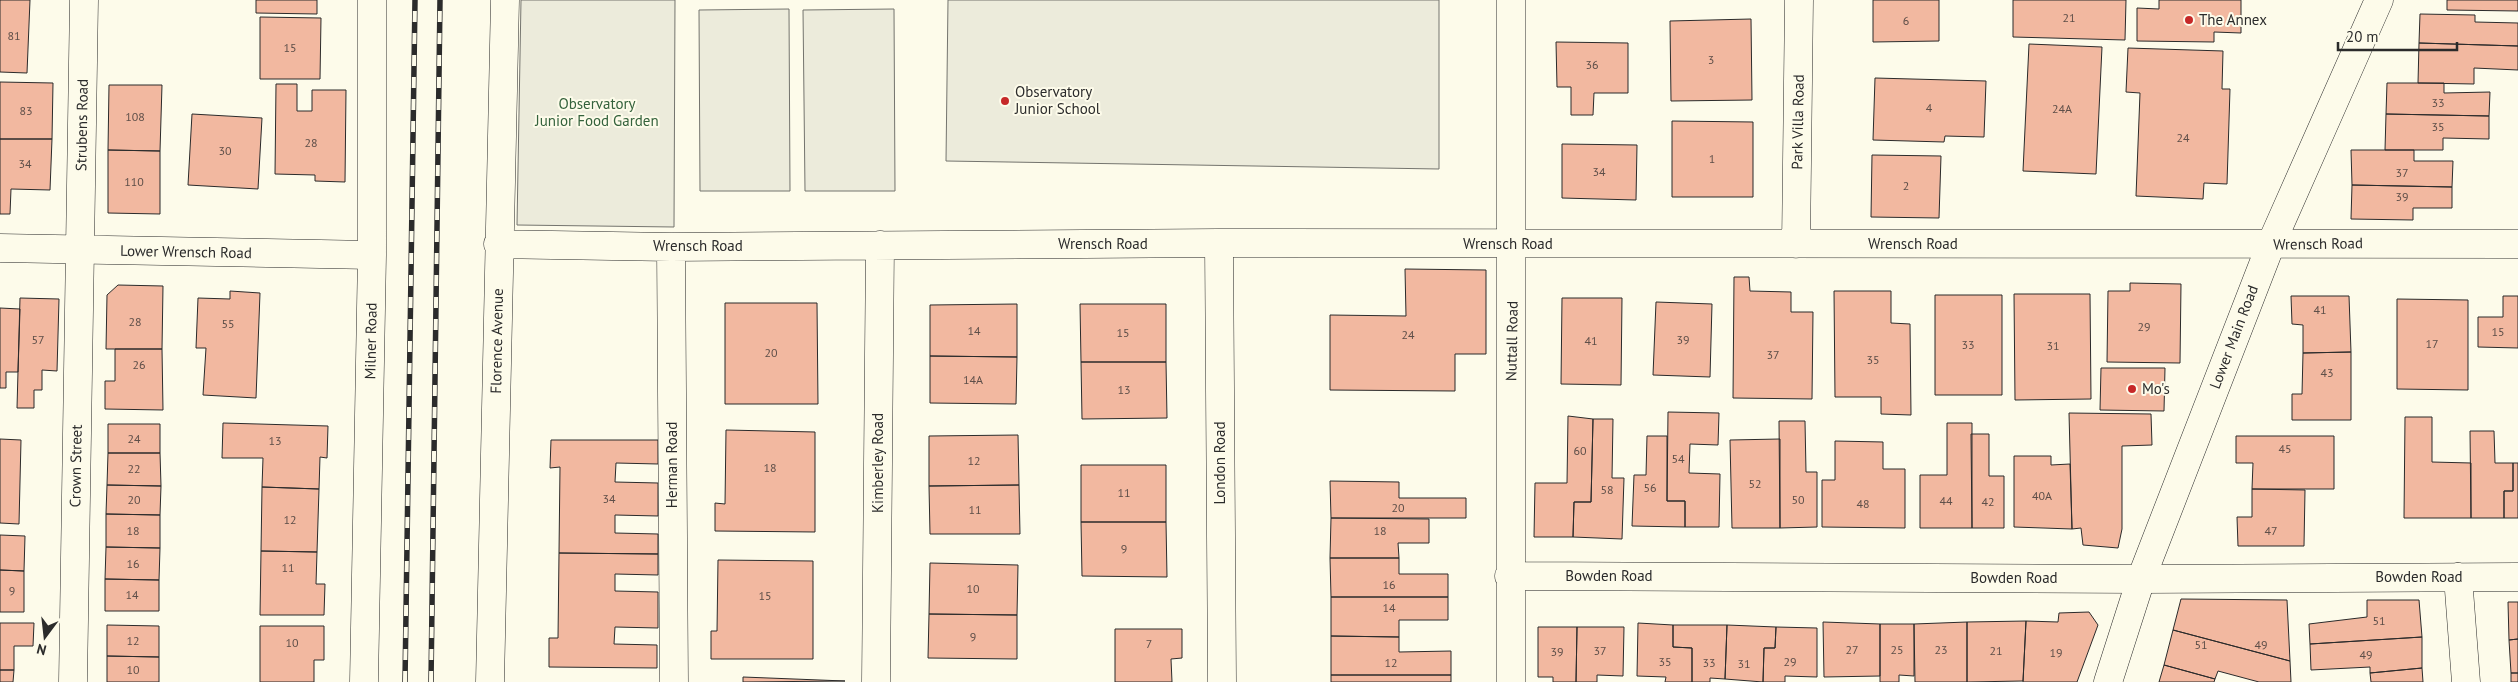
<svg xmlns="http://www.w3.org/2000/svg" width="2518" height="682" viewBox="0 0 2518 682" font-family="'PT Sans',sans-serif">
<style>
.green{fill:#ecebdb;stroke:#74746e}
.building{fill:#f2b8a0;stroke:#2b2b2b}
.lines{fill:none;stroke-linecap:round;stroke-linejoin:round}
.street-casing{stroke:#2b2b2b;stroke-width:29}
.secondary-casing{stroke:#2b2b2b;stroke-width:29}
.street{stroke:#fdfbea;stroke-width:28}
.secondary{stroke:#fdfbea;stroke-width:28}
.rail-casing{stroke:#2b2b2b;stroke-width:5.5}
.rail{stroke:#fdfbea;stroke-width:4;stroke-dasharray:11;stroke-linecap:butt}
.poi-dot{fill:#c62828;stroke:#fdfbea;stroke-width:2}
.labels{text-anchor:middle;stroke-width:4;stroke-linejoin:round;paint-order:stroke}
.number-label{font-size:12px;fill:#5d4e48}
.poi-label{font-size:15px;fill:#2b2b2b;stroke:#fdfbea;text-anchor:start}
.park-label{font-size:15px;fill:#34623c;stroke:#fdfbea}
.street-label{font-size:15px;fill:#2b2b2b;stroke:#fdfbea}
</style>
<rect width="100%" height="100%" fill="#fdfbea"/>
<path class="green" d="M521,0H675L674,227L517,225Z
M948,0H1439V169L946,161Z
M789,9L790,191H700L699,10Z
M894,9L895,191H805L803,10Z"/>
<path class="building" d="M0,0H30L27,73L0,72Z
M256,0H317V14L256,13Z
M1873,0H1939V41L1873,42Z
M2013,0H2126L2125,40L2013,37Z
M2159,0H2241V33L2214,32V42L2137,41V8L2159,9Z
M2447,0H2518V11L2447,10Z
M2420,14L2475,15V22L2518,23V46L2419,43Z
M260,17L321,18L320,79H260Z
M1751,19L1752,100L1671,101L1670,21Z
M1556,42L1628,43V93H1594L1593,115H1571V87H1557Z
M2419,43L2518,46V70L2474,68V84L2418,83Z
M2029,44L2102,47L2096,174L2023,171Z
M2128,48L2223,51L2222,89H2230L2227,184L2204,183L2203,199L2136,196L2140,93L2126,92Z
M1875,78L1986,81L1984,137L1945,136L1944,142L1873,140Z
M0,82L53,83L52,139H0Z
M2387,83H2444V93L2490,92L2489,116L2386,114Z
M276,84H297V111H312V90H346L345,182L315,181V175L275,174Z
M109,85H162L160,151L108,150Z
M192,114L262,118L258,189L188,185Z
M2386,114L2489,116V139L2443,138V150H2385Z
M1672,121L1753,122V197H1672Z
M0,139H52L50,190L11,189L10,214H0Z
M1562,144L1637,145L1636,200L1562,198Z
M108,150L160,151V214L108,213Z
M2351,150H2414V161H2453L2452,187L2352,185Z
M1872,155L1941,156L1939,218L1871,217Z
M2352,185L2452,187V208H2413V220L2351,219Z
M1405,269L1486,270V354H1455V391L1330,390V315L1406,316Z
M1734,277H1749L1750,291L1791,292V312H1813L1812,399L1733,398Z
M2130,283L2181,284L2180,363L2107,362L2108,291H2130Z
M118,285L163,286L162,349H106L107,295Z
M230,291L260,293L256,398L203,395L206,348H196L198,298L230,299Z
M1834,291H1891V323L1910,324L1911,415L1881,414V397H1835Z
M2014,294H2090L2091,399L2015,400Z
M1935,295H2002V395H1935Z
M2291,296H2349L2351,352L2303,353V325L2292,324Z
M2503,296H2518V348L2478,347V317H2503Z
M20,298L59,299L57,371L42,370V390H34V408H17Z
M1562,298H1622L1621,385L1561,384Z
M2397,299L2468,300V390L2397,389Z
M1656,302L1712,304L1710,377L1653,375Z
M725,303H817L818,404H725Z
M1017,304V357L930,356V305Z
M1080,304H1166V362H1081Z
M0,308L20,309L18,372H6V388H0Z
M115,349H162L163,410L105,409V381H115Z
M2351,352V420H2292V394H2302L2303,353Z
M930,356L1017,357L1016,404L930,403Z
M1081,362H1166L1167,418L1082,419Z
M2101,368H2165L2164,411L2100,410Z
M1668,412L1719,413L1718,445L1690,444L1689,473L1720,474L1719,527H1685V501H1667Z
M2069,413L2151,414L2152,445L2122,446V529L2118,548L2083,545L2081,528L2072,529Z
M1568,416L1593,419L1591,502H1574L1573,537H1534L1535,483H1567Z
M2405,417H2432V462L2471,463V518H2404Z
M1593,419H1613L1612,478H1624L1622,539L1573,537L1574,502H1591Z
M1779,421H1805L1806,472H1817V527L1780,528Z
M223,423L328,426L327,458L320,457L319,489L262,487L263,458H222Z
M1947,423H1972V528H1920V475H1947Z
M108,424H160V453H108Z
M726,430L815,432V532L715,531V503L725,504Z
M2470,431H2494L2495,463H2513V491H2504V518H2471Z
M1971,434H1989V476H2004V528H1972Z
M1018,435L1019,485L929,486V436Z
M1647,436H1667V501H1685V527L1632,526L1634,475H1646Z
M2236,436H2334V489H2252L2253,463H2236Z
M0,439L21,440L19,524L0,523Z
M1780,439V528H1732L1730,440Z
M551,440H658V464L616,463L615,482L658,483V516L615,515V533L658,534V554L559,553L560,467L550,468Z
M1835,441L1883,442V469H1905V528L1822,527V480H1835Z
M108,453H160L161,486L107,485Z
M2014,456H2051V465L2070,464L2072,529L2014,527Z
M2513,463H2518V518H2504V491H2513Z
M1081,465H1166V522H1081Z
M1330,481L1399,482V498H1466V518H1331Z
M107,485L161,486L160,515L106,514Z
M1019,485L1020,534H930L929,486Z
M262,487L319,489L317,552L261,551Z
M2252,489L2305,490L2304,546H2238L2237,517H2252Z
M106,514L160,515V548L106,547Z
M1331,518L1429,519V543H1398L1399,558H1330Z
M1081,522H1166L1167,577L1082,576Z
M0,535L25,536L24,571L0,570Z
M106,547L160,548L159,580L105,579Z
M261,551L317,552L316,584H325L324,615H260Z
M559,553L658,554V575L615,574V591L658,592V628L615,627L614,644L657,645V668L549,667V638H558Z
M1330,558H1399V574H1448V597H1331Z
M718,560L813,561V659H711V631H717Z
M930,563L1018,565L1017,615L929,614Z
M0,570L24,571V612H0Z
M105,579L159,580V611H105Z
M1331,597H1448V620H1399V637L1331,636Z
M2181,599L2287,600L2290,661L2173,630Z
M2367,600H2419L2422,637L2310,644L2309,624L2367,617Z
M2508,602H2518V639L2509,640Z
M2089,612L2098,625L2077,682H2023L2026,621L2058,622L2059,613Z
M929,614L1017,615V659L928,658Z
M2026,621L2023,681L1967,682V622Z
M1823,622L1880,624V676L1824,677Z
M1967,622V682H1915L1914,624Z
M0,623H34L33,646H14V670H0Z
M1638,623L1673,625V647L1692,648V682H1665L1666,677L1637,676Z
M1880,624H1914V676L1899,675V682H1880Z
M107,625L159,626V657L107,656Z
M1673,625H1727L1725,679L1710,678V682H1692V648L1673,647Z
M1727,625L1776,627L1775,648H1764L1763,682L1725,679Z
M260,626H324V660H314V682H260Z
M1538,627H1577L1576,682H1553V677H1538Z
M1577,627H1624L1623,676L1597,675V682H1576Z
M1776,627L1817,628V677L1785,676V682H1763L1764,648H1775Z
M1115,629H1182V658L1171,659L1172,682H1115Z
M2173,630L2290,661L2291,682H2259L2218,671L2215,679L2164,665Z
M1331,636L1399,637V652L1451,651V675H1331Z
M2422,637V668L2370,673V667L2311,670L2310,644Z
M2518,639V673H2511L2509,640Z
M107,656L159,657V682H107Z
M2164,665L2215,679L2214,682H2159Z
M2422,668L2423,682H2371L2370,673Z
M0,670H14L13,682H0Z
M2511,673H2518V682H2511Z
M1331,675H1451V682H1331Z
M743,677L845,681L743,682Z"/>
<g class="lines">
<defs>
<path id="street" d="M1219,243L1222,682
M498,244L671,247L1219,243L2518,244
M1796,244L1799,0
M671,247L674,682
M0,248L372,255
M1509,576L2141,579L2518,577
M2458,577L2466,682
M73,682L84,0
M364,682L372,255V0
M490,682L505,0
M876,682L880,245
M1511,682V0"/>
<path id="secondary" d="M2108,682L2141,579L2271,244L2379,0"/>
</defs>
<use href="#street" class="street-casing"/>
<use href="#secondary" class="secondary-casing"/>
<use href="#street" class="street"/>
<use href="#secondary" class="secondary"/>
<defs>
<path id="rail" d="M405,682L415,0
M431,682L440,0"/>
</defs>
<use href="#rail" class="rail-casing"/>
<use href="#rail" class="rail"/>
</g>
<g class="poi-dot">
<circle cx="2189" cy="20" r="5"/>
<circle cx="1005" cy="101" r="5"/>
<circle cx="2132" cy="389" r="5"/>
</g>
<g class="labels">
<g class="number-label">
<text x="2069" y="22">21</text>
<text x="1906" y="25">6</text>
<text x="14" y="40">81</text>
<text x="290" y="52">15</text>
<text x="1711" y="64">3</text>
<text x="1592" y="69">36</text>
<text x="2438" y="107">33</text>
<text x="1929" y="112">4</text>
<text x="2062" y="113">24A</text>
<text x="26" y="115">83</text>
<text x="135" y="121">108</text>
<text x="2438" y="131">35</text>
<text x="2183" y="142">24</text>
<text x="311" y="147">28</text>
<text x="225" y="155">30</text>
<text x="1712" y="163">1</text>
<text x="25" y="168">34</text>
<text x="1599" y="176">34</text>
<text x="2402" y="177">37</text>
<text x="134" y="186">110</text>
<text x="1906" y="190">2</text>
<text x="2402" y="201">39</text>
<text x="2320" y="314">41</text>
<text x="135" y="326">28</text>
<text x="228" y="328">55</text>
<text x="2144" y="331">29</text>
<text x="974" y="335">14</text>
<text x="2498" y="336">15</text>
<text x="1123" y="337">15</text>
<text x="1408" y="339">24</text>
<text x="38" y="344">57</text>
<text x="1683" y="344">39</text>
<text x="1591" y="345">41</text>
<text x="2432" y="348">17</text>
<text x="1968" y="349">33</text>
<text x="2053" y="350">31</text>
<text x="771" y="357">20</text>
<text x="1773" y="359">37</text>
<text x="1873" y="364">35</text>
<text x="139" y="369">26</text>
<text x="2327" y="377">43</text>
<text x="973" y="384">14A</text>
<text x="1124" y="394">13</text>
<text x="134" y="443">24</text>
<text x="275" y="445">13</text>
<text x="2285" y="453">45</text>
<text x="1580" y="455">60</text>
<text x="1678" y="463">54</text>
<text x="974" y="465">12</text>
<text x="770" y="472">18</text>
<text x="134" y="473">22</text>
<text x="1755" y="488">52</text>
<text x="1650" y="492">56</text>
<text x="1607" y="494">58</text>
<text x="1124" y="497">11</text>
<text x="2042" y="500">40A</text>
<text x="609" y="503">34</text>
<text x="134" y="504">20</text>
<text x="1798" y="504">50</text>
<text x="1946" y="505">44</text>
<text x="1988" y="506">42</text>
<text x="1863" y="508">48</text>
<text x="1398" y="512">20</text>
<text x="975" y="514">11</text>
<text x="290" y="524">12</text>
<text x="133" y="535">18</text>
<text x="1380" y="535">18</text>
<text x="2271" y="535">47</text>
<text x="1124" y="553">9</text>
<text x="133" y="568">16</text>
<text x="288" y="572">11</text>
<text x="1389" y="589">16</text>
<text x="973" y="593">10</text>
<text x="12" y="595">9</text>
<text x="132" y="599">14</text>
<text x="765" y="600">15</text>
<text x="1389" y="612">14</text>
<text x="2379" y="625">51</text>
<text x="973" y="641">9</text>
<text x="133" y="645">12</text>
<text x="292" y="647">10</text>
<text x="1149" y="648">7</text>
<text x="2201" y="649">51</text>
<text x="2261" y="649">49</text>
<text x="1852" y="654">27</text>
<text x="1897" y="654">25</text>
<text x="1941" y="654">23</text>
<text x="1600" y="655">37</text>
<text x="1996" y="655">21</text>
<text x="1557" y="656">39</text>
<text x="2056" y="657">19</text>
<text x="2366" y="659">49</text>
<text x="1665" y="666">35</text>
<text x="1790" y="666">29</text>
<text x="1391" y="667">12</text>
<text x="1709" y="667">33</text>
<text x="1744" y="668">31</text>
<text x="133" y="674">10</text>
</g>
<g class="poi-label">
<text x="2199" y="25">The Annex</text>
<text x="1015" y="97">Observatory<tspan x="1015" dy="17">Junior School</tspan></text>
<text x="2142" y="394">Mo's</text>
</g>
<g class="park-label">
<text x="597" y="109">Observatory<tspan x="597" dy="17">Junior Food Garden</tspan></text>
</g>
<g class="street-label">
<text transform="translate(1798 122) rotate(-89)" y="5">Park Villa Road</text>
<text transform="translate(82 125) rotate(-89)" y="5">Strubens Road</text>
<text x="1103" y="249">Wrensch Road</text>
<text x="1508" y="249">Wrensch Road</text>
<text x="1913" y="249">Wrensch Road</text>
<text transform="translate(2318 244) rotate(-1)" y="5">Wrensch Road</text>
<text x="698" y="251">Wrensch Road</text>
<text transform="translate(186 252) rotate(1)" y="5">Lower Wrensch Road</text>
<text transform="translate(2234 337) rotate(-69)" y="5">Lower Main Road</text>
<text transform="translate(371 341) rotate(-89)" y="5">Milner Road</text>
<text transform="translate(497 341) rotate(-89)" y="5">Florence Avenue</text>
<text transform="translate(1512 341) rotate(-89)" y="5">Nuttall Road</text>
<text transform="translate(878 463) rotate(-90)" y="5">Kimberley Road</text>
<text transform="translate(1220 463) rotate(-90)" y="5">London Road</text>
<text transform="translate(672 465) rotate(-90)" y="5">Herman Road</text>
<text transform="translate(76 466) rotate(-89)" y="5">Crown Street</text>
<text x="1609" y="581">Bowden Road</text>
<text x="2419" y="582">Bowden Road</text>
<text x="2014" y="583">Bowden Road</text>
</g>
</g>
<g transform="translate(45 637) rotate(195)" stroke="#fdfbea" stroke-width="4" paint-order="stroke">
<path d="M0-4L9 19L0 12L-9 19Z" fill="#2b2b2b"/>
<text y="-8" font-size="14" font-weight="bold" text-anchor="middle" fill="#2b2b2b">N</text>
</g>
<path d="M2338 42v8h119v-8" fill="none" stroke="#2b2b2b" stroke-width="2.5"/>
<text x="2346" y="42" font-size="15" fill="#2b2b2b" stroke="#fdfbea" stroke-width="4" paint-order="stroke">20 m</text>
</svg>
